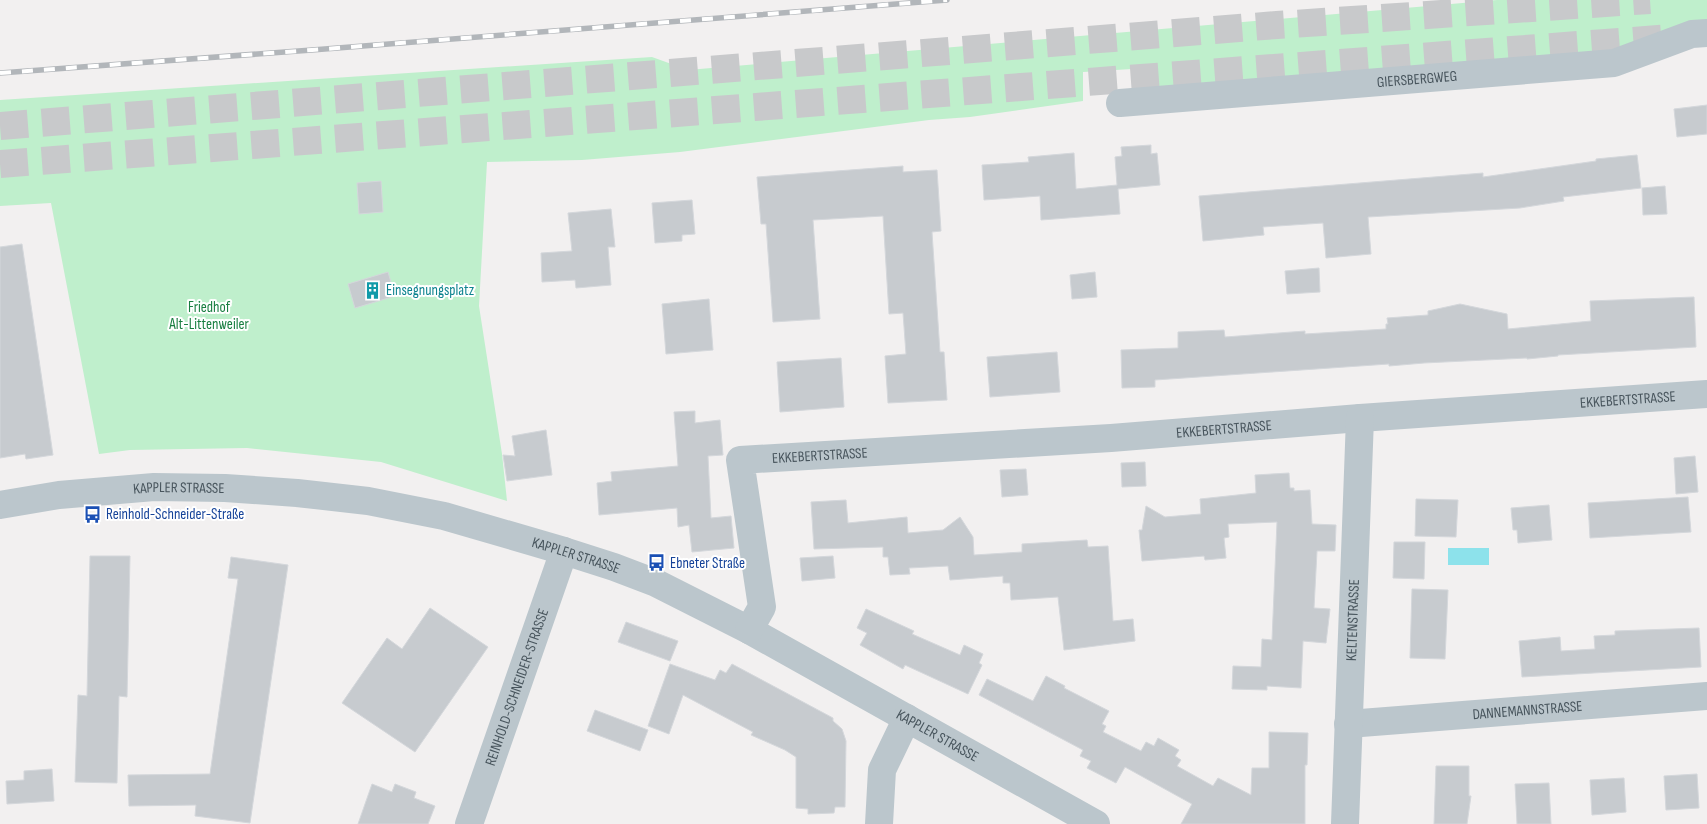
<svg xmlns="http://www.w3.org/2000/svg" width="1707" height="824" viewBox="0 0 1707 824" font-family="'Sofia Sans Condensed',sans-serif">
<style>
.green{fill:#bfefcc}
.water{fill:#8de2eb}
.building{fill:#c7cbcf;stroke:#d4d7db}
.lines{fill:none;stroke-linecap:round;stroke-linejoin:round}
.highway-tunnel{stroke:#c8c9cb;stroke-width:28;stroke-dasharray:28 14;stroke-linecap:butt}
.minor{stroke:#bbc6cc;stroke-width:28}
.rail-casing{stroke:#b2b6ba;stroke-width:5.5}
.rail{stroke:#fff;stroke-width:4;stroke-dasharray:11;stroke-linecap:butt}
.labels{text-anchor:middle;stroke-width:4;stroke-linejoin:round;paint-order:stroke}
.street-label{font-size:15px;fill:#48555d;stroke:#fff}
.culture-label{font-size:15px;fill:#0d838f;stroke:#fff;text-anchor:start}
.park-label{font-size:15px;fill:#187e40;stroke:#fff}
.transit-label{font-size:15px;fill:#164399;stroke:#fff;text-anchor:start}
</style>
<rect width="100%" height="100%" fill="#f2f0f0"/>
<path class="green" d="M1497,0H1707V23L1610,54L1145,93L1132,69L1083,72V101L970,117L929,120L680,152L582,160L487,162L479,306L502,454L507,501L381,462L247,448L130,450L99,454L51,203L0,206V100L652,57L688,70Z"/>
<path class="water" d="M1448,548H1489V565H1448Z"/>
<path class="building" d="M1707,105V134L1677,137L1674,109Z
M1151,145V154L1157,153L1160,185L1118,189L1120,214L1041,220L1040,196L984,200L982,165L1029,162L1028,157L1074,153L1076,189L1117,185L1115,157L1122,156L1121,147Z
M1637,155L1641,188L1563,197L1564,201L1520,208L1368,217L1371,254L1326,258L1323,223L1263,227L1264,235L1203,241L1199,196L1483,173V177L1596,161V159Z
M903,166V172L937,170L941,231L932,232L940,352H944L947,400L888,403L885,356L906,354L903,313L889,314L883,216L813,220L820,319L773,322L766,224H761L757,177Z
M381,181L383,212L359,214L357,183Z
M1665,186L1667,214L1643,215L1642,188Z
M692,200L695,234L682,235V241L655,243L652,203Z
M611,209L615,247H608L611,285L576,288L575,280L542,282L541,253L572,251L568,213Z
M22,244L53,455L26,459L25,454L0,458V247Z
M1319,268L1320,292L1287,294L1285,271Z
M388,272L395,296L355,308L348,284Z
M1095,272L1097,297L1072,299L1070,275Z
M1694,297L1696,347L1558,355V356L1527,359V358L1424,363L1389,366V364L1155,380V387L1122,388L1121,350L1178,348V332L1224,330L1225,337L1305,331V334L1386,329V324H1388L1387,318L1428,315V311L1460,304L1507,314L1508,329L1591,321L1590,301Z
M709,299L713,350L666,354L662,304Z
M1057,352L1060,392L990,397L987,357Z
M841,358L844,407L780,412L777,362Z
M695,411V423L720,420L723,455L708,456L711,518L731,516L734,548L692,552L689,525L678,527L677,508L599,515L597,483L612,481L611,472L678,466L674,412Z
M546,430L552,475L507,481L503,455L515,456L512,436Z
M1695,456L1698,492L1676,494L1674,458Z
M1145,462L1146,486L1122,487L1121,463Z
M1026,469L1028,495L1002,497L1000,470Z
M1289,473L1290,488H1294V491L1310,490L1312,524L1336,525L1335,551H1317L1314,608L1330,609L1326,643L1303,641L1301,688L1267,686V690L1232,689L1233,666L1261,667L1262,639L1272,640L1277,522L1228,524L1229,537L1224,538L1226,558L1205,560L1204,556L1142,561L1139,530H1142L1146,506L1165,517L1201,514L1200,499L1256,493L1255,475Z
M1688,497L1691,532L1590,538L1588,503Z
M1416,499L1458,500L1456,537L1415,536Z
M846,500L848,523L907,517L908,533L943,530L960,517L973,537L974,555L1022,552V544L1087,540L1088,547L1108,546L1113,621L1133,619L1135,641L1064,650L1058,597L1011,600L1010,583H1003V576L950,580L948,566L909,568L910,574L890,575L888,557H883V547L814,549L811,502Z
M1549,505L1552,540L1518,543L1517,530H1513L1511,508Z
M1394,542H1425L1424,579L1393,578Z
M90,556H130L127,697L119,696L117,783L75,782L78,695L87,696Z
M833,556L835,578L802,581L800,558Z
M231,557L288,565L250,823L195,816L196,805L129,806L128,775L210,774L238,579L228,578Z
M1412,589L1448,590L1445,659L1410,658Z
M430,608L488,647L415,752L342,703L387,638L402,649Z
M866,609L914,631L912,634L960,655L964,645L983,654L979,663L982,665L968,694L905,665L903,669L860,645L867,633L857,628Z
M626,622L678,641L670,661L618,642Z
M1699,628L1701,667L1522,677L1519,641L1560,637L1561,651L1595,649L1594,636L1615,635V631Z
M670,664L715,680L720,670L726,673L732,664L833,718V721L842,729L846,741L845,807H835L834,813L808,814V809L796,808V757L785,750L751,735L753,732L683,695L669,734L648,726Z
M1046,676L1065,686L1064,688L1109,711L1102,724L1106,726L1103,732L1141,751L1146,742L1154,746L1158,738L1179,750L1175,756L1181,760L1177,766L1213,786L1218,778L1251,795L1252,768H1269V732L1308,733L1307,765H1305V824H1181L1192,804L1125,767L1116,783L1087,768L1091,761L1080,756L1083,750L979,695L987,679L1033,701Z
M595,710L648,730L640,751L587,731Z
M1436,766H1469V796H1471L1467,824H1434Z
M52,769L54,801L7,804L6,781L24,780V771Z
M1697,774L1699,808L1666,810L1664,776Z
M1624,778L1626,812L1592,815L1590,780Z
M1549,783L1551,824H1517L1515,784Z
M372,784L392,792L395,784L416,792L414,798L435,806L428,824H358Z"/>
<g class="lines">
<path class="highway-tunnel" d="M0,126L1277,25L1650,0
M0,164L1671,38"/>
<g class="minor">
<path id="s1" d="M1120,103L1614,63L1692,34L1707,33"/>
<path id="s2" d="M0,505L59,495L154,487L225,488L297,493L368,501L444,516L564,551L614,567L656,583L749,630L1096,824"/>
<path id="s3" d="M749,630L762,607L740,460L1111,438L1360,418L1707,394"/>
<path id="s4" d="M1348,724L1707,696"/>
<path id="s5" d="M469,824L564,551"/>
<path d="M879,824L882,770L907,718"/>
<path id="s6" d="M1345,824L1360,418"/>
</g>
<defs>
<path id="rail" d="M0,73L312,50L947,0"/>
</defs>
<use href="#rail" class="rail-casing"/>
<use href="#rail" class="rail"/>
</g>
<defs>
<symbol id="building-bare" viewBox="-9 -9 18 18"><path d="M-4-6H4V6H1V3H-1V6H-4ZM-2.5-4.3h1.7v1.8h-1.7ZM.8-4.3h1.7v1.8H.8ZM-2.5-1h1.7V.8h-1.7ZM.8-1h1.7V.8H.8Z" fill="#0f9aa8" stroke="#fff" stroke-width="2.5" paint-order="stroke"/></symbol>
<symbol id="bus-bare" viewBox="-9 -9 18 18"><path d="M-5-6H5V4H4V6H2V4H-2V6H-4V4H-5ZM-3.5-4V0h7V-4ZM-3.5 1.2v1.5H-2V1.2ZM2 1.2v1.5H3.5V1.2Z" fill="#1a4fb4" stroke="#fff" stroke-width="2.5" paint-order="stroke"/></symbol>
</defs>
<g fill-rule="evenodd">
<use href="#building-bare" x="360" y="278" width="25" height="25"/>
<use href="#bus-bare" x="80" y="502" width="25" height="25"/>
<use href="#bus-bare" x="644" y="550" width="25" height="25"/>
</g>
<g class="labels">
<g class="street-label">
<text dy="5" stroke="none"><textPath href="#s1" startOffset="298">GIERSBERGWEG</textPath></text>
<text dy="5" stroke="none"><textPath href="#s3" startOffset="1065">EKKEBERTSTRASSE</textPath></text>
<text dy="5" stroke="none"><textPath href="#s3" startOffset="660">EKKEBERTSTRASSE</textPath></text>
<text dy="5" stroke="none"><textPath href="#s3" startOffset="255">EKKEBERTSTRASSE</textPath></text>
<text dy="5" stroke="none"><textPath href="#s2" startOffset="180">KAPPLER STRASSE</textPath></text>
<text dy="5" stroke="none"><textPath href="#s2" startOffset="585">KAPPLER STRASSE</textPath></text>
<text dy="5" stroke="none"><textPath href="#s6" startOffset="204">KELTENSTRASSE</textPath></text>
<text dy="5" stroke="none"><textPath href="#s5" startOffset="145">REINHOLD-SCHNEIDER-STRASSE</textPath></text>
<text dy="5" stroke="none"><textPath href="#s4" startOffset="180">DANNEMANNSTRASSE</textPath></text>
<text dy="5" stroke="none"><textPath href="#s2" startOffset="990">KAPPLER STRASSE</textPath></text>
</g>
<g class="culture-label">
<text x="386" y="295">Einsegnungsplatz</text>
</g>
<g class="park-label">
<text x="209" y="312">Friedhof<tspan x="209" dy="17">Alt-Littenweiler</tspan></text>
</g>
<g class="transit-label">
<text x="106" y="519">Reinhold-Schneider-Straße</text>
<text x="670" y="568">Ebneter Straße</text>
</g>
</g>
</svg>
